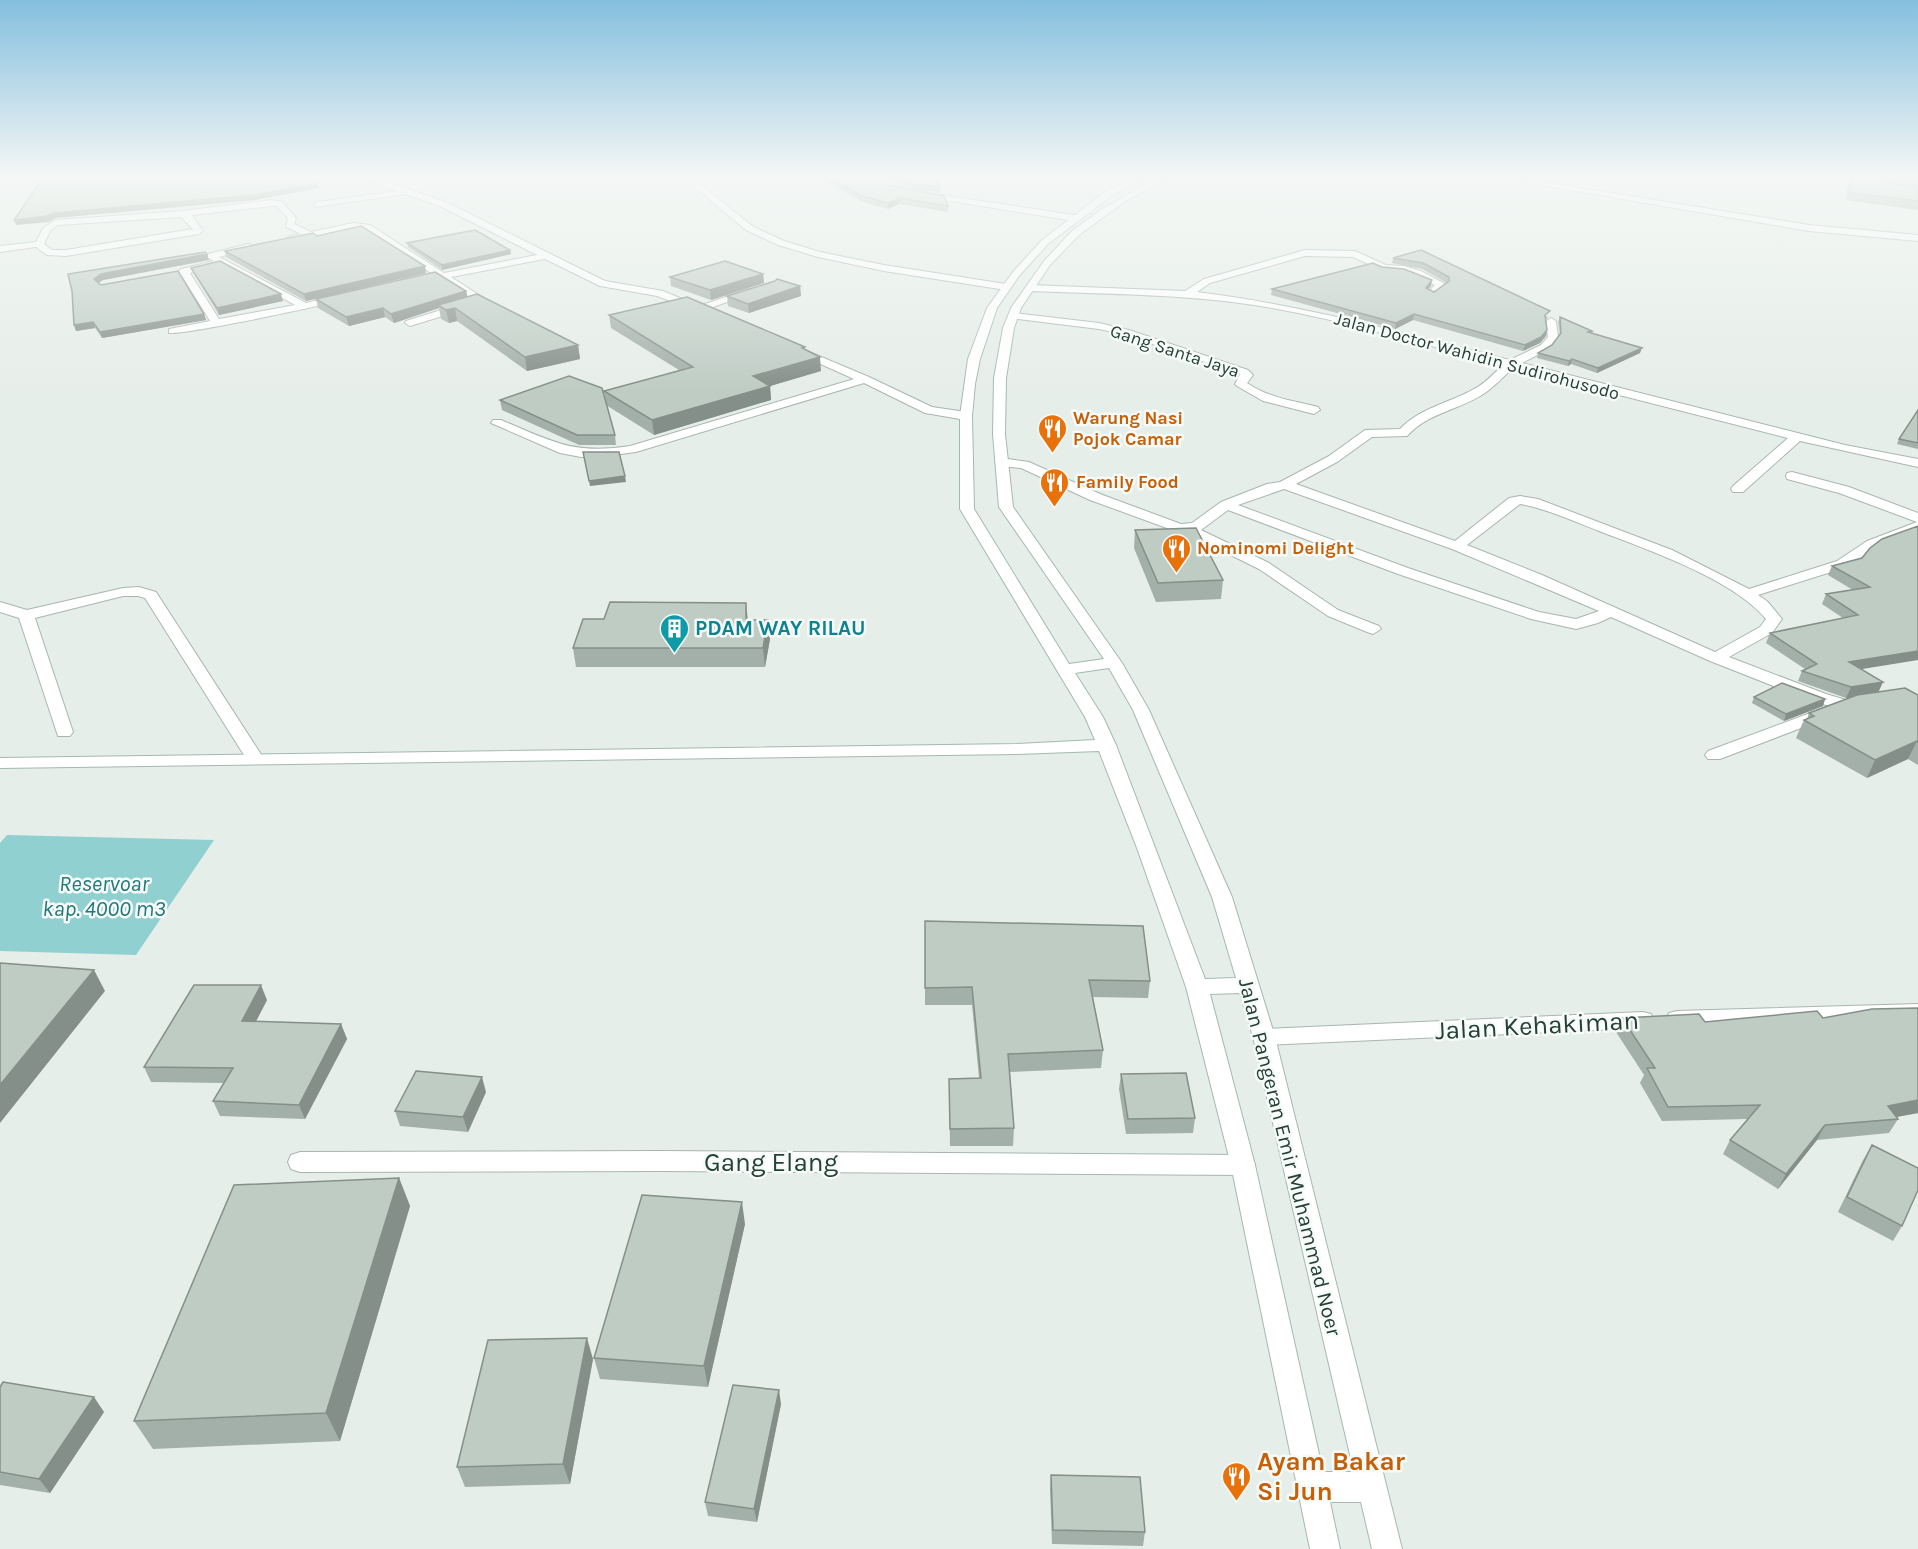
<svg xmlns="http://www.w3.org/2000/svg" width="1918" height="1549" viewBox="0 0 1918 1549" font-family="Karla,sans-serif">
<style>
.water{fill:#90d0d0}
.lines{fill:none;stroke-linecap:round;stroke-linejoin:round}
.street-casing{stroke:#a8b6af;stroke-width:2}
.secondary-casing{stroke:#a4b9af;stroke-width:2}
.street{fill:#fff;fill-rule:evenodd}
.secondary{fill:#fff;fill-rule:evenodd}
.wall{fill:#a3afa9}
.shaded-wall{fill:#858f89}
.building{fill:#beccc4;stroke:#858f89;stroke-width:1.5}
.labels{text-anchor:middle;stroke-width:5;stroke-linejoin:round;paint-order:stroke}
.far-street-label{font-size:18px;fill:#254035;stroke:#f6faf8}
.far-food-label{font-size:18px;font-weight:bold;fill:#c56008;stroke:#f6faf8;text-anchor:start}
.culture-label{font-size:21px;font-weight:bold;fill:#0d838f;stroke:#f6faf8;text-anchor:start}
.street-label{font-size:21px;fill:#254035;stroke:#f6faf8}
.water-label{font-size:22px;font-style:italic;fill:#20787a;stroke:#f6faf8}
.near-street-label{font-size:26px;fill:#254035;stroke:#f6faf8}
.near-food-label{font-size:26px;font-weight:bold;fill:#c56008;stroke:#f6faf8;text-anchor:start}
</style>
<rect width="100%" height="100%" fill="#e6eee9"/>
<path class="water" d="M7,835L214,840L136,955L0,951V843Z"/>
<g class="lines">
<defs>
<path id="street" d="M356,175H368L448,203L605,281L663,291L699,306L750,289L755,292L699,312L657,296L600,286L545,259L451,277L485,299V303L410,326L405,323L406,321L473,300L441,279L414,283V279L434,275L365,229H353L287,241V237L301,234L286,227L288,218L276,206H272L192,215L203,231L199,234L66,256L47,255L36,247L0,252V246L36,242L43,228L56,220L182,211L272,200L282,202L296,218L294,224L311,232L353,223L370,225L444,273L537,255L442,207L406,194L315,207V203L318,202L397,191ZM181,217L193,229L66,250H52L44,244L50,231L58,225Z
M680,175H689L752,226L784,241L820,252L884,265L1006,284L1011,287L1006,290L884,271L818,257L778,245L746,230Z
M872,175H881L896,185L914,191L1074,215L1078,218L1074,221L913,195L890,189Z
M1305,175H1338C1331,179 1312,179 1305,175Z
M1481,175H1500L1809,225L1918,235V241L1809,231Z
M1817,175H1835L1918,190V194Z
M248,244L251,245V249L219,257L306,303L340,295L345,298C336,304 181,335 169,333V329L210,321L179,271L181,269L214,261L208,258V254ZM220,264L295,305L219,319L190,273Z
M1305,250L1355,251L1386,265L1404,266L1421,271L1447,285L1432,296L1427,293L1435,285L1403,272L1381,270L1353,257L1305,256L1210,283L1197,292C1303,305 1406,334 1510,360L1541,345L1548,337L1546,321L1551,318L1556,321L1558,337L1549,349L1522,363L1845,445L1918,459V467L1800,441L1743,492H1733L1731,489L1733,486L1788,438L1513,368C1504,376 1495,386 1485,393C1460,410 1429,412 1407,436L1372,437L1337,462L1296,484L1455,541L1509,498L1520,496L1538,499L1672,550L1749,589L1837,561L1867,541L1917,522L1839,493L1787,479L1786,476L1787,473L1792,472L1849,487L1918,513V531L1877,547L1847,567L1758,595L1767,601L1782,619L1772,633L1729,657L1826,694L1846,700L1866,699L1868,703L1866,707L1846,710L1814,702L1710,661L1611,617L1598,623L1576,629L1531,619L1398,574L1228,510L1201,530L1269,563L1338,610L1379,626L1381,629L1373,634L1367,632L1328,616L1259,569L1184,532L1175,531L1090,500L1021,468L1001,466L995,462L1001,458L1029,462L1100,494L1181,524L1192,523L1221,502L1267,484L1280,482L1329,456L1365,430L1400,429C1420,408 1449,403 1474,389C1485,384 1494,373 1503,365C1421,344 1338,318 1254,305C1180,294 1105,294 1030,291L1025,288L1030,285L1185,291L1204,279ZM1284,489L1452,549L1599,611L1576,619L1539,612L1408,568L1238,505ZM1520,504C1547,509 1573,521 1599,531C1648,550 1733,579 1766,619L1760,627L1715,652L1542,575L1467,545Z
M1013,313L1099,323L1129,330L1248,370L1253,375L1247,383C1269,398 1294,401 1318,407L1320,410L1314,414L1263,401L1237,386L1235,384L1240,374L1126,335L1099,329L1009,318V314Z
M800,348L869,377L932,407L966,412L972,416L966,420L925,413L864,383L636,452L606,456L581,457L560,453L491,423L493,420H501C552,441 573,455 630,446L854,379L796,353V349Z
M139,587L156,592L264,759L261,763H249L145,598L138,596H123L35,618L73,732L70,736H58L19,618L0,612V602L27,610L123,588Z
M1824,708L1830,709L1832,713L1830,717L1720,759H1708L1705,755L1708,751Z
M1918,1004V1020L1677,1027L1669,1025L1666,1019L1669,1013L1677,1011Z
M1643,1012L1651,1014L1654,1020L1651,1026L1643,1028L1264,1045L1256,1043L1253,1037L1256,1031L1264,1029Z
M662,1151L1243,1155L1252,1158L1255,1165L1252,1172L1243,1175L662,1171L300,1172L291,1169L288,1162L291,1155L300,1152Z"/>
<path id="secondary" d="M1162,175H1173L1124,202L1079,235L1050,265L1021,308L1014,328L1006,378L1005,434L1013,507L1122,663L1149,710L1232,897L1275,1037L1402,1549H1372L1361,1502H1330L1340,1549H1310L1231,1165L1186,987L1137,848L1099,751L1017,754L0,768V758L1017,744L1095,740L1085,717L960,509V416L968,359L987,308L1013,272L1042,240L1108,190L1131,179H1137V183L1114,194L1048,244L1019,276L997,308L980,359L975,384L972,416L974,509L1069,664L1104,659L999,507L993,434L994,378L1003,328L1011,308L1044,261L1072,231L1102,209ZM1109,668L1133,710L1212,897L1236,978L1205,979L1116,745L1103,717L1075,673ZM1240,993L1253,1037L1354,1472H1323L1255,1165L1210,994Z"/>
</defs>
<use href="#street" class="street-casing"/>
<use href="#secondary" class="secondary-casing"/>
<use href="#street" class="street"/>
<use href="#secondary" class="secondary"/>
</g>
<path class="wall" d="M814,175H877L889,185L948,206V212L899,204L888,209L863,202Z
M885,175H935L940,187V193L915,189L897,183Z
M1855,175H1918V210L1845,200Z
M317,236L426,273L306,301L226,257L225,251Z
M407,243L510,250L511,254L442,270L408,247Z
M1421,250L1548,317L1546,319L1547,330L1546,336L1540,343L1523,351L1413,320L1395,329L1271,295L1272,289L1431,286L1428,289L1434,292L1447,283L1422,269L1392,263L1393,258Z
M209,260L103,280L99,282L101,285L204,314L206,320L102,338L95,328L76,331L74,325L72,291L68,274Z
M191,268L283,301L219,315L194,274Z
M763,274L764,283L711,300L671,286L670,277Z
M800,286L801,296L749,313L728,306L727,296Z
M466,291L467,297L578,345L580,359L527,371L457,321L449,323L441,319L439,308L394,323L385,317L349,326L318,308L316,299Z
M609,315L805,350L821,371L770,386L771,400L654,435L606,405L604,391L679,370L611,328Z
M1560,317L1591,333L1640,353L1597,373L1571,364L1568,366L1537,358L1538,353L1552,345L1560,335L1558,322Z
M500,400L615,435L616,445H579L502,410Z
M1918,410V449L1897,444L1899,439Z
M1135,530L1223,580L1221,599L1156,602L1134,548Z
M1882,539L1861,670L1878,692L1918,695V765L1908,759L1867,778L1796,738L1804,720L1807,719L1809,713L1853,697L1846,698L1798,681L1802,671L1805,669L1766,643L1770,633L1843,618L1822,604L1826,594L1853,590L1828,575L1832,566L1862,558Z
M770,639L765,667H576L573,648Z
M1754,697L1825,699L1823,706L1784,721L1752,703Z
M925,921L1150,981L1148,998L1093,997L1103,1050L1101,1068L1010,1072L1014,1128L1013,1146H950L949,1079L979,1078L972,1005H925Z
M267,1000L256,1021L341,1024L347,1039L305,1119L220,1116L213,1101L224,1083L151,1082L144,1067Z
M1622,1018L1705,1022L1823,1018L1918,1113L1897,1117L1898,1119L1889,1133L1817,1140L1778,1189L1723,1154L1730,1140L1747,1119L1662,1121L1640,1083L1644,1075L1616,1032Z
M1121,1074L1195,1118L1193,1133L1126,1134L1119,1089Z
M486,1092L468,1132L400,1126L395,1111Z
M1872,1145L1902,1226L1893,1241L1838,1212L1863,1160Z
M399,1178L410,1206L340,1441L153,1449L134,1421Z
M745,1224L708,1387L600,1379L594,1358Z
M593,1359L570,1484L465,1487L457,1467Z
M0,1387L104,1412L50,1493L0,1485Z
M781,1404L757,1522L708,1516L705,1502Z
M1051,1475L1145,1532L1143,1546L1052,1544L1050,1489Z"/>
<path class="shaded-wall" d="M318,183L319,188L256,200L56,218L49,222L16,225L14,220L54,213Z
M899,198V204L888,209V203Z
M510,250L511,254L442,270V265Z
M207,254L209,260L103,280L96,284L94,279L101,274Z
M425,266L426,273L306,301L304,294Z
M763,274L764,283L711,300L710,290Z
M1432,280L1431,286L1425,293L1426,288Z
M800,286L801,296L749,313L748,304Z
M466,291L468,299L438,305L439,308L394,323L391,314Z
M281,294L283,301L219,315L217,308Z
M383,308L385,317L349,326L346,317Z
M455,308L457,321L449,323L446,310Z
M204,314L206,320L102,338L100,332Z
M1414,314L1413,320L1395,329L1396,323Z
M93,322L95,328L76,331L74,325Z
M1547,330L1546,336L1540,343L1523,351L1525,345Z
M578,345L580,359L527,371L525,357Z
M1642,348L1640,353L1597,373L1598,368Z
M820,357L821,371L770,386L771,400L654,435L652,420L753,376Z
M1572,359L1571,364L1568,366L1569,361Z
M625,476L626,482L590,486L589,481Z
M746,603L748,621L746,620Z
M768,620L770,639L765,667L763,648Z
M1918,651V660L1844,672L1849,662Z
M1883,682L1878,693L1846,698L1851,687Z
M1825,699L1823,706L1784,721L1786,714Z
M1917,741L1908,759L1867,778L1875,760Z
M94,970L105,991L0,1123V1085Z
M261,985L267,1000L249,1035L242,1021Z
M341,1024L347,1039L305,1119L299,1105Z
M482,1077L486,1092L468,1132L463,1117Z
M1918,1100V1113L1879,1120L1888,1106Z
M1825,1125L1817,1140L1778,1189L1786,1174Z
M399,1178L410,1206L340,1441L326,1413Z
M742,1202L745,1224L708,1387L704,1366Z
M587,1338L593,1359L570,1484L563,1464Z
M779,1390L781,1404L757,1522L754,1509Z
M94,1397L104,1412L50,1493L39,1479Z"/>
<path class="building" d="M45,175H302L318,183L254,195L54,213L47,216L14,220Z
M823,175H877L889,185L944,196L948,206L899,198L888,203L862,196Z
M894,175H935L940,187L914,183Z
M1889,175H1918V181Z
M1854,176L1918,188V201L1847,192Z
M361,226L425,266L304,294L225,251L313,233L317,236Z
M475,230L510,250L442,265L407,243Z
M1421,250L1550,311L1545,315L1547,330L1541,337L1525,345L1414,314L1396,323L1272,289L1373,263L1382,267L1404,269L1432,280L1426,288L1434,292L1449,281V277L1423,263L1393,258Z
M205,252L207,254L101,274L94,279L101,285L178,271L204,314L100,332L93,322L74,325L72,291L68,274Z
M220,261L281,294L217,308L191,268Z
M725,261L763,274L710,290L670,277Z
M435,272L466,291L391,314L383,308L346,317L316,299Z
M777,279L800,286L748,304L727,296L775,281Z
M477,294L578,345L525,357L455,308L446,310L438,305Z
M687,297L805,347L802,348L820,357L753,376L770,386L652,420L604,391L693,367L609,315Z
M1560,317L1592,331L1588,332L1642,348L1598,368L1572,359L1569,361L1538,353L1552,345L1561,333Z
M569,376L602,388L615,435H577L500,400Z
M1918,410V443L1899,439Z
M583,452H619L625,476L589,481Z
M1918,526V651L1849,662L1883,682L1851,687L1802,671L1817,664L1770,633L1858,615L1826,594L1870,587L1832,566L1862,558L1870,548L1882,539Z
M1196,528L1223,580L1158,583L1135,530Z
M610,602L746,603V620H768L763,648H573L583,619H604Z
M1782,683L1825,699L1786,714L1754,697Z
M1905,688L1918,695V742L1917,741L1875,760L1804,720L1814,716L1809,713L1857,695Z
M925,921L1143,926L1150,981L1089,980L1103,1050L1008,1054L1014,1128L950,1129L949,1079L981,1078L972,987L925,988Z
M0,963L94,970L0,1085Z
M194,985H261L242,1021L341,1024L299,1105L213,1101L233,1068L144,1067Z
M1918,1008V1100L1888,1106L1898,1119L1825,1125L1786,1174L1730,1140L1760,1105L1668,1107L1647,1068H1655L1622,1018L1699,1014L1705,1022L1817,1011L1823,1018L1872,1009Z
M416,1071L482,1077L463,1117L395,1111Z
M1186,1073L1195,1118L1128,1119L1121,1074Z
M1872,1145L1918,1168V1190L1902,1226L1847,1197Z
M399,1178L326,1413L134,1421L234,1185Z
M642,1195L742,1202L704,1366L594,1358Z
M587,1338L563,1464L457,1467L488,1340Z
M3,1382L94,1397L39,1479L0,1472V1387Z
M733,1385L779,1390L754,1509L705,1502Z
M1051,1475L1140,1477L1145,1532L1053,1530Z"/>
<linearGradient id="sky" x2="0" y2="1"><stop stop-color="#85bfde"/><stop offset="0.45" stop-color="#f4f7f5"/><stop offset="1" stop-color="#f4f7f5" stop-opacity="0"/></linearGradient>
<rect width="1918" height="392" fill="url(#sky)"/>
<defs>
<symbol id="restaurant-pin" viewBox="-11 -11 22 30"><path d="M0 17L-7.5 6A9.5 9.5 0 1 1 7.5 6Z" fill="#e8710a" stroke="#f6faf8"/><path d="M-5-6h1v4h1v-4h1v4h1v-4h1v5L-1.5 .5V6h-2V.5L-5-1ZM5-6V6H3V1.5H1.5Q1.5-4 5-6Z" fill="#fff"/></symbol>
<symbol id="building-pin" viewBox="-11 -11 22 30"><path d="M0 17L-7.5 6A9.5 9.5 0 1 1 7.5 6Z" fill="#0f9aa8" stroke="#f6faf8"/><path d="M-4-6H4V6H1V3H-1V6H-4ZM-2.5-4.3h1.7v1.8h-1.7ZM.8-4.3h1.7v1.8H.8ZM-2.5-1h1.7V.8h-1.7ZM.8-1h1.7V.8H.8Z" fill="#fff"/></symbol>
</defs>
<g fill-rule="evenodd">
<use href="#restaurant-pin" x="1036" y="412" width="33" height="45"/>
<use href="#restaurant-pin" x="1038" y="466" width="33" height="45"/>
<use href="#restaurant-pin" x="1160" y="532" width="33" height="45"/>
<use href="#building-pin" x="658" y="612" width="33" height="45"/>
<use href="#restaurant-pin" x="1220" y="1460" width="33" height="45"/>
</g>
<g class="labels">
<g class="far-street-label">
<text transform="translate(1175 351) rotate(18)" y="6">Gang Santa Jaya</text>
<text transform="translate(1477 356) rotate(15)" y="6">Jalan Doctor Wahidin Sudirohusodo</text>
</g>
<g class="far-food-label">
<text x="1073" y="424">Warung Nasi<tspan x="1073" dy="21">Pojok Camar</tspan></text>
<text x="1076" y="488">Family Food</text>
<text x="1197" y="554">Nominomi Delight</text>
</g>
<g class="culture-label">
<text x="695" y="635">PDAM WAY RILAU</text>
</g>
<g class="street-label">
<text transform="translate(1290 1157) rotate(76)" y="7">Jalan Pangeran Emir Muhammad Noer</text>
</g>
<g class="water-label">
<text x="104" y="891">Reservoar<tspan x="104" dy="25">kap. 4000 m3</tspan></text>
</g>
<g class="near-street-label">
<text transform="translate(1537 1025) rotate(-3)" y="9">Jalan Kehakiman</text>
<text x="771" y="1171">Gang Elang</text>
</g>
<g class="near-food-label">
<text x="1257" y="1470">Ayam Bakar<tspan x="1257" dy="30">Si Jun</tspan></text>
</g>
</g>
</svg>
